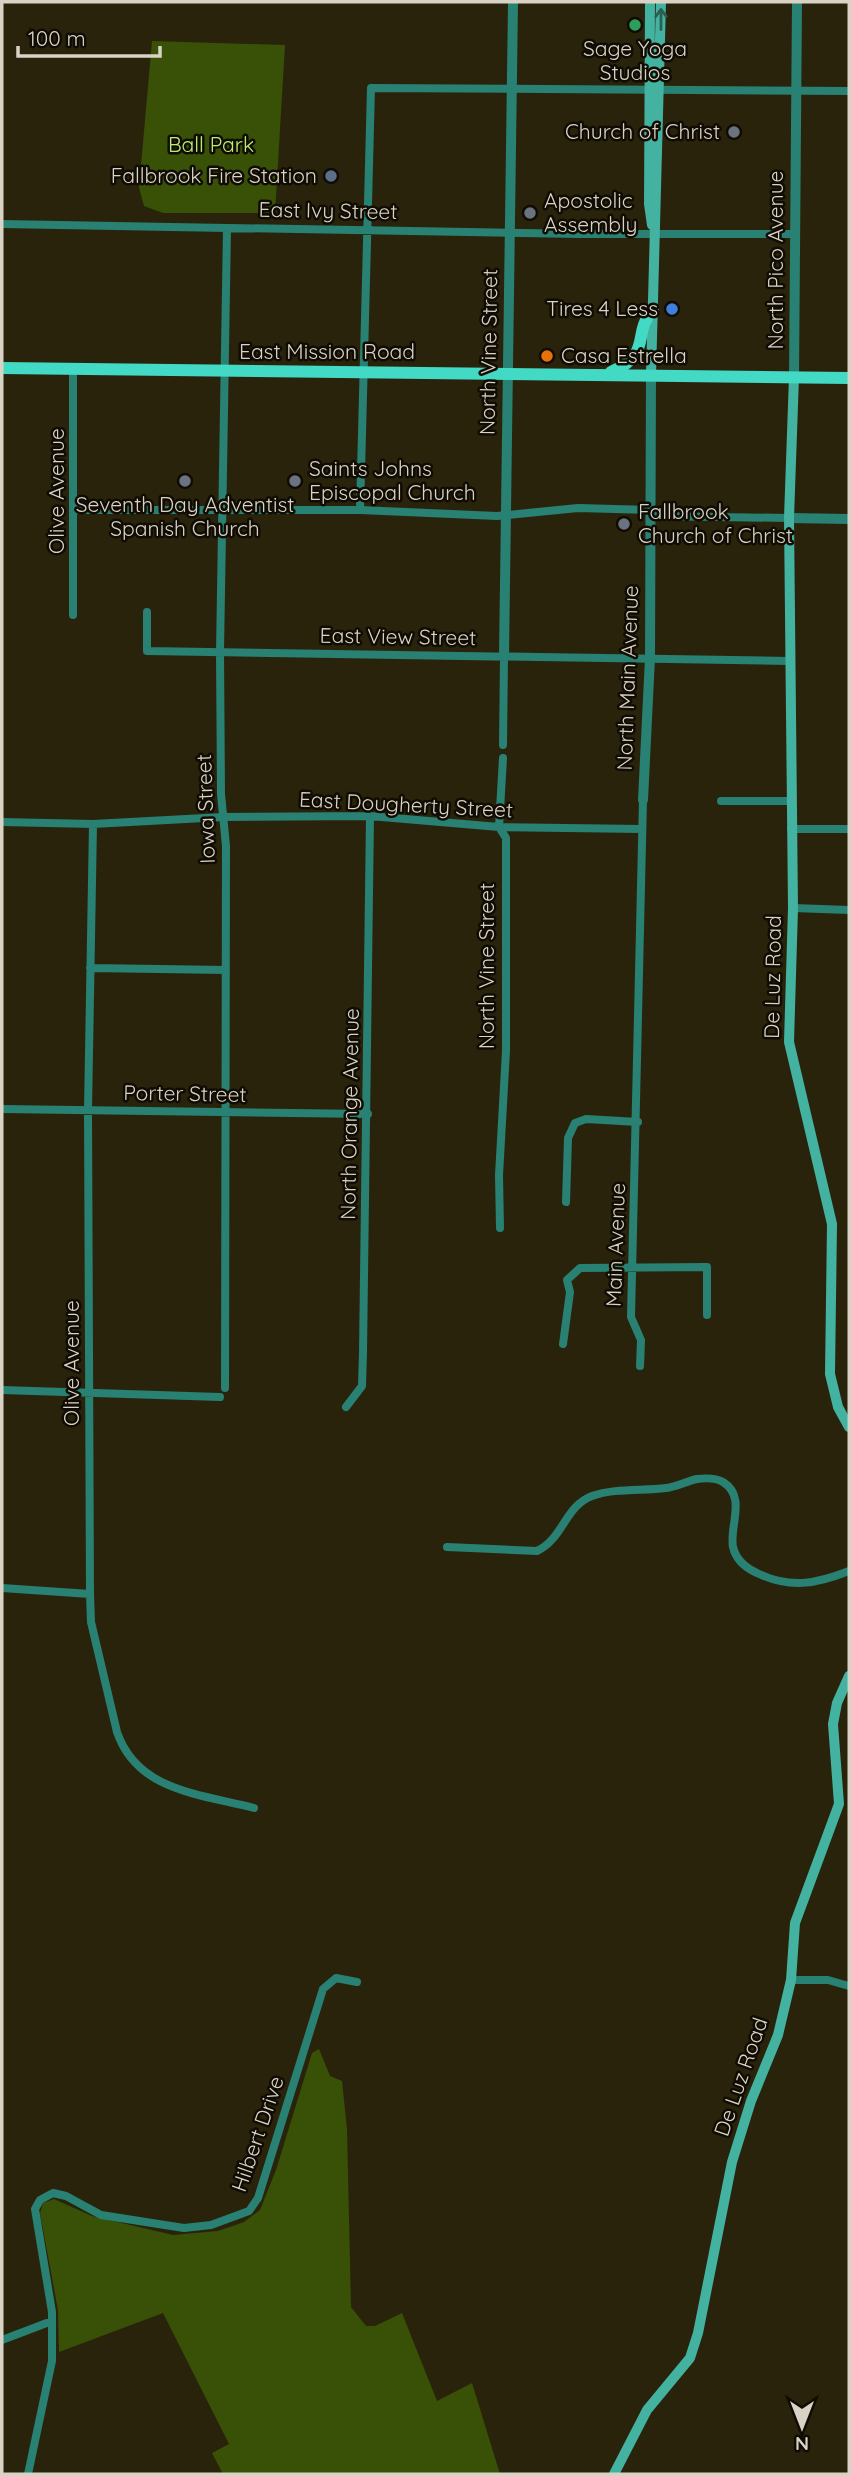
<svg xmlns="http://www.w3.org/2000/svg" width="851" height="2476" viewBox="0 0 851 2476" font-family="Quicksand,sans-serif">
<style>
.green{fill:#385107}
.lines{fill:none;stroke-linecap:round;stroke-linejoin:round}
.minor{stroke:#288173;stroke-width:8}
.tertiary{stroke:#288173;stroke-width:10}
.secondary{stroke:#43b2a0;stroke-width:10}
.primary{stroke:#42dac4;stroke-width:12}
.oneway{stroke:#2a5f52}
.leisure-dot{fill:#2e9e5b;stroke:#100c04;stroke-width:2.5}
.worship-dot{fill:#6b7280;stroke:#100c04;stroke-width:2.5}
.service-dot{fill:#5c6f8a;stroke:#100c04;stroke-width:2.5}
.shop-dot{fill:#3f7fe0;stroke:#100c04;stroke-width:2.5}
.food-dot{fill:#e8710a;stroke:#100c04;stroke-width:2.5}
.labels{text-anchor:middle;stroke-width:5;stroke-linejoin:round;paint-order:stroke}
.poi-label{font-size:21px;fill:#d8d3c5;stroke:#100c04;text-anchor:start}
.park-label{font-size:21px;fill:#bced73;stroke:#100c04}
.street-label{font-size:21px;fill:#d8d3c5;stroke:#100c04}
</style>
<rect width="100%" height="100%" fill="#2a230b"/>
<path class="green" d="M152,41L285,45L275,213H163L144,206L139,188Z
M319,2049L330,2076L342,2081L347,2129L351,2307L366,2326H375L402,2313L437,2401L472,2383L500,2474H223L212,2453L229,2444L163,2313L59,2352L58,2310L40,2213L43,2203L54,2199L92,2216L173,2235L218,2231L244,2222L260,2210L276,2170L312,2053Z"/>
<g class="lines">
<path class="minor" d="M2,224L579,234H794
M73,368V615
M75,510H360L497,516L578,508L651,510
M360,510L371,88L849,91
M651,516L789,518
M147,612V651L789,661
M503,745L504,656
M721,801H791
M2,822L93,824L223,817L370,816L499,827L642,829
M93,824L88,1110L90,1594L91,1622L117,1732C137,1791 200,1794 254,1808
M791,829H849
M793,908L849,910
M90,968L226,970
M2,1109L368,1114
M566,1202L568,1138L575,1123L586,1119L638,1122
M500,1228L499,1175L506,1051V838L499,827L503,758
M563,1344L570,1292L567,1280L580,1268L707,1267V1315
M640,1366L641,1340L631,1317L643,800
M225,1388L226,846L221,794L220,652L227,228
M2,1390L220,1397
M346,1407L362,1386L363,1353L370,816
M447,1547L537,1551C563,1539 565,1506 592,1496C614,1488 643,1491 666,1488C677,1487 687,1481 697,1479C705,1478 716,1478 723,1482C747,1497 729,1526 733,1547C736,1560 746,1568 757,1573C790,1589 816,1584 849,1571
M2,1588L90,1594
M791,1980H828L849,1986
M2,2340L52,2321
M28,2474L52,2361V2312L35,2209L40,2200L53,2193L66,2196L101,2215L184,2228L211,2225L249,2211L258,2198L323,1989L336,1978L357,1982"/>
<path class="tertiary" d="M794,377L797,2
M789,518L849,519
M504,656L513,2
M643,800L650,658L651,375"/>
<path class="secondary" d="M650,2L649,204L652,225
M651,375L661,2
M794,377L789,518L793,908L789,1042L832,1224L830,1374L838,1407L849,1427
M614,2474L647,2410L690,2358L698,2333L732,2162L751,2101L778,2035L791,1980L795,1923L839,1804L833,1724L837,1703L849,1676"/>
<path class="primary" d="M2,368L849,378
M611,372C654,353 631,334 653,310"/>
</g>
<defs><path id="oneway-shaft" d="M-6 0H5M1.5-3L5.5 0L1.5 3" fill="none" stroke-width="1.6" stroke-linecap="round" stroke-linejoin="round" transform="scale(1.75)"/></defs>
<use class="oneway" href="#oneway-shaft" transform="translate(661 19) rotate(-90)"/>
<circle class="leisure-dot" cx="635" cy="25" r="7"/>
<g class="worship-dot">
<circle cx="734" cy="132" r="7"/>
<circle cx="530" cy="213" r="7"/>
<circle cx="185" cy="481" r="7"/>
<circle cx="295" cy="481" r="7"/>
<circle cx="624" cy="524" r="7"/>
</g>
<circle class="service-dot" cx="331" cy="176" r="7"/>
<circle class="shop-dot" cx="672" cy="309" r="7"/>
<circle class="food-dot" cx="547" cy="356" r="7"/>
<g class="labels">
<g class="poi-label">
<text x="635" y="56" text-anchor="middle">Sage Yoga<tspan x="635" dy="24">Studios</tspan></text>
<text x="720" y="139" text-anchor="end">Church of Christ</text>
<text x="317" y="183" text-anchor="end">Fallbrook Fire Station</text>
<text x="544" y="208">Apostolic<tspan x="544" dy="24">Assembly</tspan></text>
<text x="658" y="316" text-anchor="end">Tires 4 Less</text>
<text x="561" y="363">Casa Estrella</text>
<text x="309" y="476">Saints Johns<tspan x="309" dy="24">Episcopal Church</tspan></text>
<text x="185" y="512" text-anchor="middle">Seventh Day Adventist<tspan x="185" dy="24">Spanish Church</tspan></text>
<text x="638" y="519">Fallbrook<tspan x="638" dy="24">Church of Christ</tspan></text>
</g>
<g class="park-label">
<text x="211" y="152">Ball Park</text>
</g>
<g class="street-label">
<text transform="translate(328 211) rotate(1)" y="7">East Ivy Street</text>
<text transform="translate(776 260) rotate(-90)" y="7">North Pico Avenue</text>
<text x="327" y="359">East Mission Road</text>
<text transform="translate(489 352) rotate(-89)" y="7">North Vine Street</text>
<text transform="translate(57 491) rotate(-90)" y="7">Olive Avenue</text>
<text transform="translate(398 637) rotate(1)" y="7">East View Street</text>
<text transform="translate(628 678) rotate(-88)" y="7">North Main Avenue</text>
<text transform="translate(406 805) rotate(3)" y="7">East Dougherty Street</text>
<text transform="translate(206 809) rotate(-92)" y="7">Iowa Street</text>
<text transform="translate(487 966) rotate(-90)" y="7">North Vine Street</text>
<text transform="translate(773 977) rotate(-89)" y="7">De Luz Road</text>
<text transform="translate(185 1094) rotate(1)" y="7">Porter Street</text>
<text transform="translate(350 1114) rotate(-89)" y="7">North Orange Avenue</text>
<text transform="translate(616 1245) rotate(-88)" y="7">Main Avenue</text>
<text transform="translate(72 1363) rotate(-90)" y="7">Olive Avenue</text>
<text transform="translate(741 2077) rotate(-71)" y="7">De Luz Road</text>
<text transform="translate(258 2134) rotate(-71)" y="7">Hilbert Drive</text>
</g>
</g>
<rect width="851" height="2476" fill="none" stroke="#d8d3c5" stroke-width="7"/>
<g transform="translate(802 2427) rotate(180)" stroke="#100c04" stroke-width="5" paint-order="stroke">
<path d="M0-5L12 26L0 18L-12 26Z" fill="#d8d3c5"/>
<text y="-10" font-size="19" font-weight="bold" text-anchor="middle" fill="#d8d3c5">N</text>
</g>
<path d="M18 46v10h142v-10" fill="none" stroke="#d8d3c5" stroke-width="3.5"/>
<text x="28" y="46" font-size="21" fill="#d8d3c5" stroke="#100c04" stroke-width="5" paint-order="stroke">100 m</text>
</svg>
